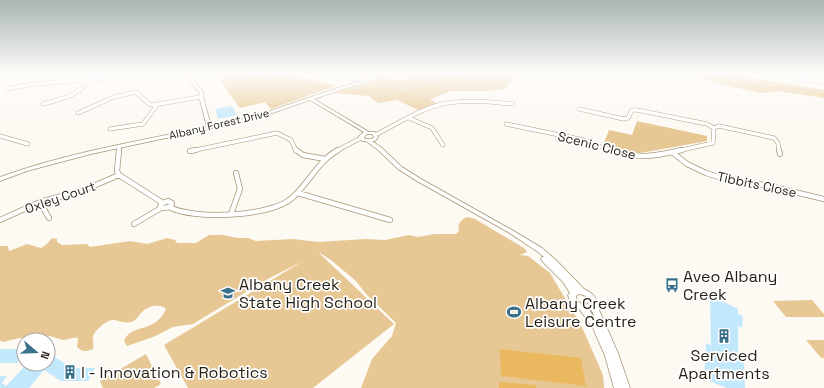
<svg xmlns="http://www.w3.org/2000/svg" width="824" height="388" viewBox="0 0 824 388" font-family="'Space Grotesk',sans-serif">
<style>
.green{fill:#e7c895}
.water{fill:#eab85f}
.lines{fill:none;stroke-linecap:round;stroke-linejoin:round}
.stream{stroke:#eab85f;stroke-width:1}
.building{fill:#c2e8fc}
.minor-far1-casing{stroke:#a99679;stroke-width:4.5}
.minor-casing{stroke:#a99679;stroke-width:6}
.tertiary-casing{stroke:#a99679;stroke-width:1.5}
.minor-far1{stroke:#fff;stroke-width:3.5}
.minor{stroke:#fff;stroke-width:4.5}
.tertiary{fill:#fff;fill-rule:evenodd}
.labels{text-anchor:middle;stroke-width:3.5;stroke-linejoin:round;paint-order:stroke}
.far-street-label{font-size:11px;fill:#261f13;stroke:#fff}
.street-label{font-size:13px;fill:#261f13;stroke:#fff}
.near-poi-label{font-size:16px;fill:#261f13;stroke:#fff;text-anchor:start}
</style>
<rect width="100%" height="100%" fill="#fdf9f3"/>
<path class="green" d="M215,74H287L315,79L336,86L271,109L265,102L240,108Z
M417,74H520L504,89L485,91H451L430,99L437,104L418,110L397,100L378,103L369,96L334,93L371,82L381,75L399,80Z
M691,74H730L824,90V98L778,91L761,93L715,83Z
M637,121L707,136V141L640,153L629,152L604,143L609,130L632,135Z
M468,217L475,219L524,248L527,252L520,255L528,256L550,273L582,327L603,375L604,388H361L372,359L392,336L396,323L366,294L356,281L331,260L318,252L394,324L313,388H188L164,345L303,261L266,280L193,324L173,327L153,337L127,346L124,341C132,322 154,335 166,309C161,303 147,306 142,312C138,316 136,321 131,322C117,325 116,313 100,327C88,338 95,339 93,349C86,352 82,352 77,347L78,338C73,337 68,340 63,340C58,339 53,336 48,336C31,335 17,339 2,342L0,340V246H8L9,251L27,244L41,248L47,244L52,238L57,239V242L62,245L87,244L90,247L130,241L147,244L167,238L175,240L177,243H196L209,235H224L237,238H248L256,241L293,239L318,242L366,239L385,240L409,235L418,237L435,234H456L459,231C457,224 461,219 468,217Z
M812,300L824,314V317H786L773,301Z
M806,340H824V358H821Z
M146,354L161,384L154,388H103L100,381Z"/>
<path class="water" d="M500,349L581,358L586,386L501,376Z
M499,382L536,385V388H499Z"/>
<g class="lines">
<path class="stream" d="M242,74L239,80L241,81L270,77L294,83L331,88
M694,74L764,89C784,85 805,90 824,95
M342,91H385L404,95L432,87L445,80L480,74"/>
</g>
<path class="building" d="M232,106L237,115L218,119L215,109Z
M710,295L738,309V314L743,316L742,328L738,326V354L744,357L745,388H727L704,379L706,343L711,345Z
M0,349H24V354L17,363H0Z
M48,353L72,368H95L88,381H61L44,370L29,388H0V376H7L2,383L6,386L27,364H48Z"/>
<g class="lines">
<defs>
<path id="minor-far1" d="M352,74L362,76
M773,74L824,82
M7,89L26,85L148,74
M43,104C60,99 79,96 89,80
M579,109L624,119L628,118L632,110H637L707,124L714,128L713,143L677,151
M78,113L114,97L136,92L149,104L153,105L200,97
M409,118L432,128L443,145
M506,124L584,140L612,151
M714,128L719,126L774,138L778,143L779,151
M110,129L143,124L157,105
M375,135C397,124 418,110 442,104C465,99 490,102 513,104
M0,136L28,144
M119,151V147
M191,151L277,133L291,140L296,151
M336,151L361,138"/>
<path id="minor" d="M119,150L117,171L119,175L163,203
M296,150L303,155L325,159
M609,150C639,159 651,157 682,150
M779,150L780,154
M190,151L196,150
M672,152L687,164L706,173L731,181L765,185L824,199
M298,193L390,220
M168,201L172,203L171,206L165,208L160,207L161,204Z
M40,202L49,218
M169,207C193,220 271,217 292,198C309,183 318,161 338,150
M231,214L240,189L236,173
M0,220L40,202L84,190L119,175
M134,224L161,208"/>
<path id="tertiary" d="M184,74H188L203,92L204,100L211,126L252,117L344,86L367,80L366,78L358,79L357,81H356L354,80L355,77L367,76L370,78L377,74H381L380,75L368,82L346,88L314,99L369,132H375L378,137L375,141H372L382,148L402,167L421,179L512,230L542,248L556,260L584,289C590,292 594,294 597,301L596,303L618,353L630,388H614L605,356L593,328L580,310L571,305L568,295L570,293L563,282L542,261L541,259L542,257H544L538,252L508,232L417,181L398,169L378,150L366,141H362L359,138V136L364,132L310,100L255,119L91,154L27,171L0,181V177C67,153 137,141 207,127L200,100L199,92ZM367,134H372L374,137L372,139H365L364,137ZM579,294C584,295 588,296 589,301L588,304L584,305L577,301L576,296ZM591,309L596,320L589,310Z"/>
</defs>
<use href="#minor-far1" class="minor-far1-casing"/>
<use href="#minor" class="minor-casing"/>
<use href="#tertiary" class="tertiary-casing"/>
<use href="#minor-far1" class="minor-far1"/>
<use href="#minor" class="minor"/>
<use href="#tertiary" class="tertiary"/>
</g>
<linearGradient id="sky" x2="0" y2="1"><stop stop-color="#a9b6b1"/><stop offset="0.58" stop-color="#fefcfa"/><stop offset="1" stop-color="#fefcfa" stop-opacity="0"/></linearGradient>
<rect width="824" height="128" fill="url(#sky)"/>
<defs>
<symbol id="bus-bare" viewBox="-9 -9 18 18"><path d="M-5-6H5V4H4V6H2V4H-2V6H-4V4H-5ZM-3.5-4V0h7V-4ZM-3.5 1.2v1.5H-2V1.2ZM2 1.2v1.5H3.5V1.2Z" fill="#39708b" stroke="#fff" stroke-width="2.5" paint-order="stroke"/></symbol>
<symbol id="school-bare" viewBox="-9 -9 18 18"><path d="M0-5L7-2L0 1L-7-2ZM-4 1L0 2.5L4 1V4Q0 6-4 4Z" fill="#39708b" stroke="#fff" stroke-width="2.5" paint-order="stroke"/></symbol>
<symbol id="stadium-bare" viewBox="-9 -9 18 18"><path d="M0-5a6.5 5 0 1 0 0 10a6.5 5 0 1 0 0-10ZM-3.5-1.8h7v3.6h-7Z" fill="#39708b" stroke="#fff" stroke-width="2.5" paint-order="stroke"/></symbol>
<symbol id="building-bare" viewBox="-9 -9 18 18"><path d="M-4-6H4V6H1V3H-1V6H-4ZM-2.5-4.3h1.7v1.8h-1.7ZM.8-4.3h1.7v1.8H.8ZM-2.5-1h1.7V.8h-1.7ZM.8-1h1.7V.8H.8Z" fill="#39708b" stroke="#fff" stroke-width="2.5" paint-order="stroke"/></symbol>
</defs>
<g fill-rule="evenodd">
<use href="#bus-bare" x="662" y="275" width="20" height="20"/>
<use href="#school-bare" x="218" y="283" width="20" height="20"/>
<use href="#stadium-bare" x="504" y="302" width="20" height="20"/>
<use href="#building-bare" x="714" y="326" width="20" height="20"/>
<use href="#building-bare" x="60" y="362" width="20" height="20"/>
</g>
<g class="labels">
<g class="far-street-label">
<text transform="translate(219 124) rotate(-13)" y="4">Albany Forest Drive</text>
</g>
<g class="street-label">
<text transform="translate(597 145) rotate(14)" y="5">Scenic Close</text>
<text transform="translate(757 184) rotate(12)" y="5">Tibbits Close</text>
<text transform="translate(60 197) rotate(-19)" y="5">Oxley Court</text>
</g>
<g class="near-poi-label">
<text x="683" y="282">Aveo Albany<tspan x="683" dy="18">Creek</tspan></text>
<text x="239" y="290">Albany Creek<tspan x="239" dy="18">State High School</tspan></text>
<text x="525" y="309">Albany Creek<tspan x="525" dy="18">Leisure Centre</tspan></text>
<text x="724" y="361" text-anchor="middle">Serviced<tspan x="724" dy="18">Apartments</tspan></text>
<text x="81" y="378">I - Innovation &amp; Robotics</text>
</g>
</g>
<g transform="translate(36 352) rotate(109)"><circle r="19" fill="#ffffff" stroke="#a8a5a1"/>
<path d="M0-3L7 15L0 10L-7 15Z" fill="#39708b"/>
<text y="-6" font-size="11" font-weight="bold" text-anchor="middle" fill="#261f13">N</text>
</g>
</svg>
